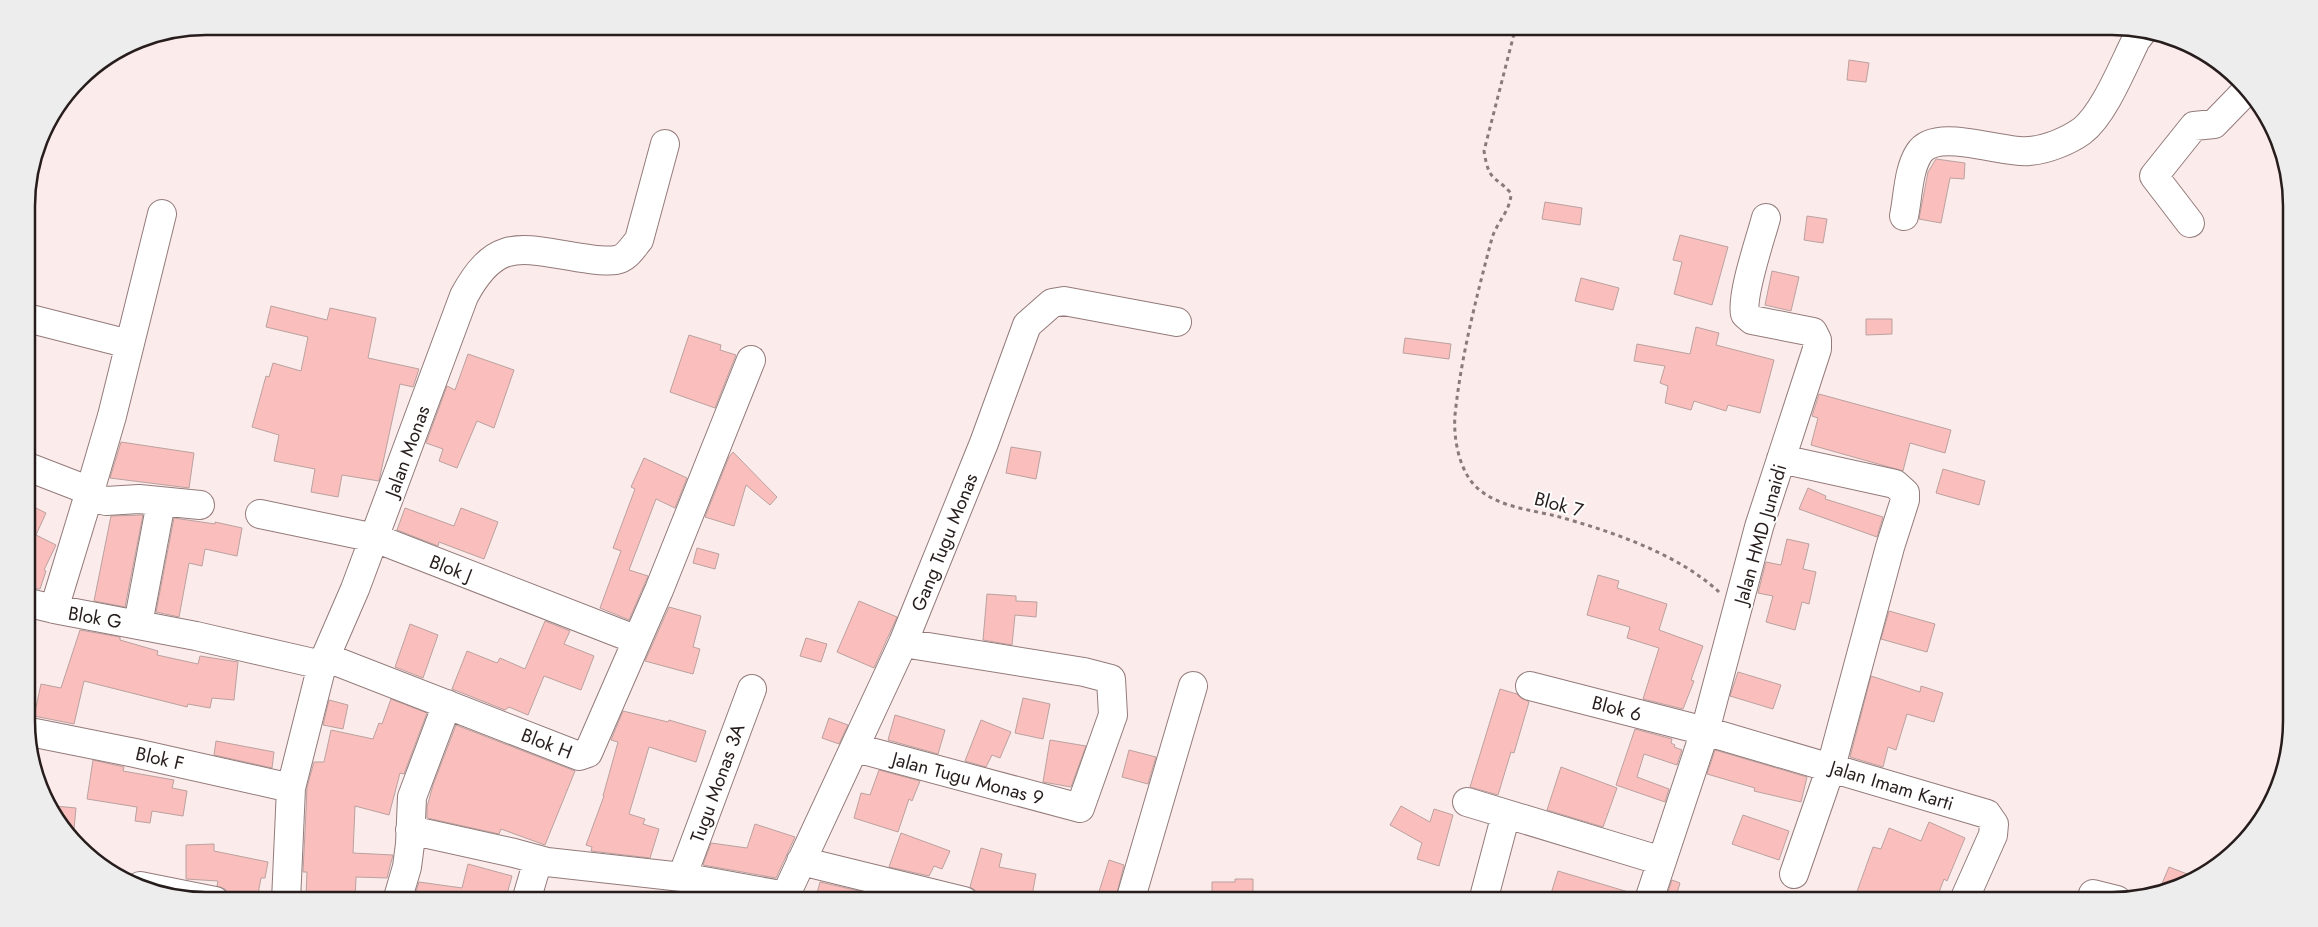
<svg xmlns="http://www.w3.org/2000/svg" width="2318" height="927" viewBox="0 0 2318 927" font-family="Jost,sans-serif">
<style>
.building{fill:#fabfbc;stroke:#baa19f}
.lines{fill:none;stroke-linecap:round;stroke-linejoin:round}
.minor-casing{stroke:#937b7a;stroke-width:30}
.path{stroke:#887b7b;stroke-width:3;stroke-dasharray:4 4;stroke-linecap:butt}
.minor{stroke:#fff;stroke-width:28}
.labels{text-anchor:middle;stroke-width:4;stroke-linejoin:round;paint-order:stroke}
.street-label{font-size:19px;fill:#271d1d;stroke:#fff}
.rim{fill:none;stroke:#271d1d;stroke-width:2.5}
</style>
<rect width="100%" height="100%" fill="#fcebeb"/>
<path class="building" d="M1849,60L1869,63L1866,82L1847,80Z
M1936,159L1965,163L1964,179L1950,178L1941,223L1919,219L1928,172Z
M1545,202L1582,208L1580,225L1542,219Z
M1807,216L1827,219L1823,243L1804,240Z
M1680,235L1728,247L1712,305L1674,294L1682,262L1673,260Z
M1772,271L1799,277L1791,311L1765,305Z
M1581,278L1619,288L1613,310L1575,301Z
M271,306L327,320L330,308L376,318L368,358L419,369L413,387L400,384L379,481L342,475L338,497L311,492L315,469L274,461L279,435L252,427L266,376L269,377L273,363L301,371L308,337L266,327Z
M1866,319H1892V334L1866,335Z
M1696,327L1719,333L1716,345L1774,360L1760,413L1728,405L1726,411L1694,401L1691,410L1665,403L1668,386L1660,383L1665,366L1634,361L1637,344L1690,354Z
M689,335L721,345L720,350L736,355L715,408L670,392Z
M1405,338L1451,344L1449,359L1403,353Z
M468,354L514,370L494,428L477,421L457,468L439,461L443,449L426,443L447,386L455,390Z
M1819,394L1951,430L1945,453L1910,443L1903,471L1811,445L1818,418L1812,416Z
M121,442L194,453L189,488L110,478Z
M1011,447L1041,452L1036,479L1006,473Z
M733,452L777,497L770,505L746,485L734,526L705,517L729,457Z
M644,458L687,478L675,508L656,499L629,570L648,576L629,620L600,608L621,551L613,548L635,489L631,487Z
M1943,469L1985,481L1979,505L1936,493Z
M1808,488L1826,496L1825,499L1883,517L1877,537L1799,509Z
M28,504L46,513L36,535L56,545L44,570L46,571L40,589L29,588Z
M405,508L454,526L461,508L498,522L484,559L439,542L438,546L397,530Z
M143,515L125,607L94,601L111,516Z
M174,518L215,524V522L242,528L237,556L205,549L202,566L189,563L179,617L156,612Z
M1787,539L1809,544L1803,569L1816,572L1809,604L1802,602L1795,630L1766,622L1773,596L1758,593L1766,562L1781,565Z
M697,548L719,554L715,569L693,563Z
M1598,575L1619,581L1617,588L1667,604L1659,630L1703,646L1691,680L1694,681L1683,709L1643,699L1659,648L1627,638L1630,627L1587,615Z
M987,594L1016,596V601L1037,602L1036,617L1015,615L1012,645L983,640Z
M859,601L897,617L874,668L837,652Z
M669,607L701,616L693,647L700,649L693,674L645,661Z
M1889,611L1935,624L1927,652L1881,639Z
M545,621L570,631L564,644L594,656L581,690L544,676L528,715L509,707L505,710L452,689L467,651L497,663L500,658L525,669Z
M410,624L438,635L423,678L395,667Z
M80,630L120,637V640L158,651L157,655L198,664L200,656L238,662L234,700L212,698L210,708L188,704L187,707L84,681L74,724L34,716L41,684L61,688Z
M806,638L827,644L821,662L800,656Z
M1738,672L1781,685L1773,709L1730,696Z
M1871,676L1920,692L1921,686L1943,693L1934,722L1907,714L1896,750L1888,747L1883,767L1850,757Z
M1500,689L1517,694L1529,702L1514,753L1511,752L1498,795L1470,787Z
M1023,698L1050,704L1043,739L1015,733Z
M391,699L427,713L404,774L400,773L389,815L355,806L353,853L393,855L387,878L356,877L355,901L306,899L307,872H303L306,811L307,787L314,762H324L331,730L373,739L379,723L382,724Z
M329,700L348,705L343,729L323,725Z
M623,711L668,722L669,720L706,731L696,762L649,747L629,814L645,819L643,824L659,829L650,858L591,851L592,847L586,845L604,796H603L618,742L611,740Z
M895,715L945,730L938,754L888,740Z
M829,718L848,725L839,744L822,738Z
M981,720L1011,732L1000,758L992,755L986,767L965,761Z
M456,725L575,771L545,845L501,829L499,834L427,818V807L433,785Z
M1635,729L1672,739L1671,743L1675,745L1674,747L1682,750L1677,765L1644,754L1637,777L1669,789L1665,802L1616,785Z
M1050,740L1086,746L1071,787L1043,782Z
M216,741L274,752L272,768L214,755Z
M1129,750L1156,757L1148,784L1122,777Z
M1715,750L1807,777L1801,802L1754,791L1755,788L1707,774Z
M93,760L124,767L123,771L174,780L172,788L187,791L183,816L152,811L150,823L135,821L137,807L87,799Z
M1561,767L1617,788L1603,827L1547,810Z
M879,770L920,781L912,801L909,799L898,832L854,818L861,793L870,795Z
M55,806L76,808L73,840L71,839Z
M1401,806L1430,822L1434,809L1453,815L1439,866L1417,859L1422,843L1390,825Z
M1743,815L1789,831L1779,860L1732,844Z
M1929,822L1965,838L1947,881L1944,879L1936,900H1854L1873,847L1881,849L1889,828L1921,841Z
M755,824L795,837L776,878L703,865L711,843L747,848Z
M901,833L950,851L942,869L934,866L929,876L889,867Z
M214,844V851L268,862L265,878H261L258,894L249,892L248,898L229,895L225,889L217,886L218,881L186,879V845Z
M981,848L1002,854L999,867L1036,874L1031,901L979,900L975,890L970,887Z
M1109,860L1124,865L1115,901L1097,898Z
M468,864L512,876L505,901H413L419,882L462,888Z
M2169,867L2195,877L2170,891L2158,893Z
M1558,871L1635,894L1634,900H1549Z
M1235,879H1253V901H1235V898H1212V882H1235Z
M1672,880L1680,883L1675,900H1665Z
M820,882L872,894L870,901H815Z
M675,892H680L725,901H673Z"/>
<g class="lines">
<defs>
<path id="minor" d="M1904,216C1908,197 1908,170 1919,153C1936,126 2002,154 2029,151C2046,150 2068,141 2082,131C2104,114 2123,66 2136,40L2143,31
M2190,223L2154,176L2194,126L2214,124L2248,89
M27,318L129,344
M1781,459L1895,484L1905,493V500L1890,547L1831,767L1794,874
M28,467L90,491L54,609L196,636L322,665
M90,491L112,416L162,214
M89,497L106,501L139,499L200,505
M260,514L375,538L637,640
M29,603L54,609
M138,624L159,513
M325,657L579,756L588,753L659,590L751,360
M1530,686L1705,731L1987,814L1994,824L1993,835L1964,900
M30,732L135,753L291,788
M856,748L1080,808L1113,715L1111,679L1084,672L903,643
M1467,802L1662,861
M410,830L514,853L547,862L682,877L786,896
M801,861L964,901
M682,877L752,689
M140,886L215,901
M2093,894L2117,900
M1649,900L1705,731L1759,527L1817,349V340L1813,332L1752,320L1745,314C1741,295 1760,240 1766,218
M286,901L291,788L322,665L355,589L464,296C497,235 522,249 582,258C592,259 605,262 616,260C626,259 633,247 639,240L665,144
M397,901L407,867L410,844L412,797L447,704
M526,901L538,860
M783,901L903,643L984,443L1027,325L1052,303L1064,301L1177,322
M1130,901L1193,686
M1483,901L1506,814"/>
</defs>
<use href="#minor" class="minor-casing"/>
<path class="path" d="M1516,26L1484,151C1489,182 1493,174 1511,193C1511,210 1497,222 1492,238C1477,295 1461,356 1455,415C1453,440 1460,476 1481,491C1501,507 1531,510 1556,516C1610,531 1677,553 1719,592"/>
<use href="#minor" class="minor"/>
</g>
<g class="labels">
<g class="street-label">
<text transform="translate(407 451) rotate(-70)" y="7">Jalan Monas</text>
<text transform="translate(1559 504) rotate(15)" y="7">Blok 7</text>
<text transform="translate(1760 534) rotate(-74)" y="7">Jalan HMD Junaidi</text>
<text transform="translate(944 542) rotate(-68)" y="7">Gang Tugu Monas</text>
<text transform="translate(451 568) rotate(21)" y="7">Blok J</text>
<text transform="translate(95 617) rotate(10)" y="7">Blok G</text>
<text transform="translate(1617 708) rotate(15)" y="7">Blok 6</text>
<text transform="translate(547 743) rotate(21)" y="7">Blok H</text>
<text transform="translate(160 758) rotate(13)" y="7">Blok F</text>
<text transform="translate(968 778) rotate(15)" y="7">Jalan Tugu Monas 9</text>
<text transform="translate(717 783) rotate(-70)" y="7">Tugu Monas 3A</text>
<text transform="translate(1892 785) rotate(17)" y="7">Jalan Imam Karti</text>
</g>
</g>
<path d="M0 0H2318V927H0ZM206 35H2112A171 171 0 0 1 2283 206V721A171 171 0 0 1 2112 892H206A171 171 0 0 1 35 721V206A171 171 0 0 1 206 35Z" fill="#eeeded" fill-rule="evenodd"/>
<path class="rim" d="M206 35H2112A171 171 0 0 1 2283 206V721A171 171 0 0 1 2112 892H206A171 171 0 0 1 35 721V206A171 171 0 0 1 206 35Z"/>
</svg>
